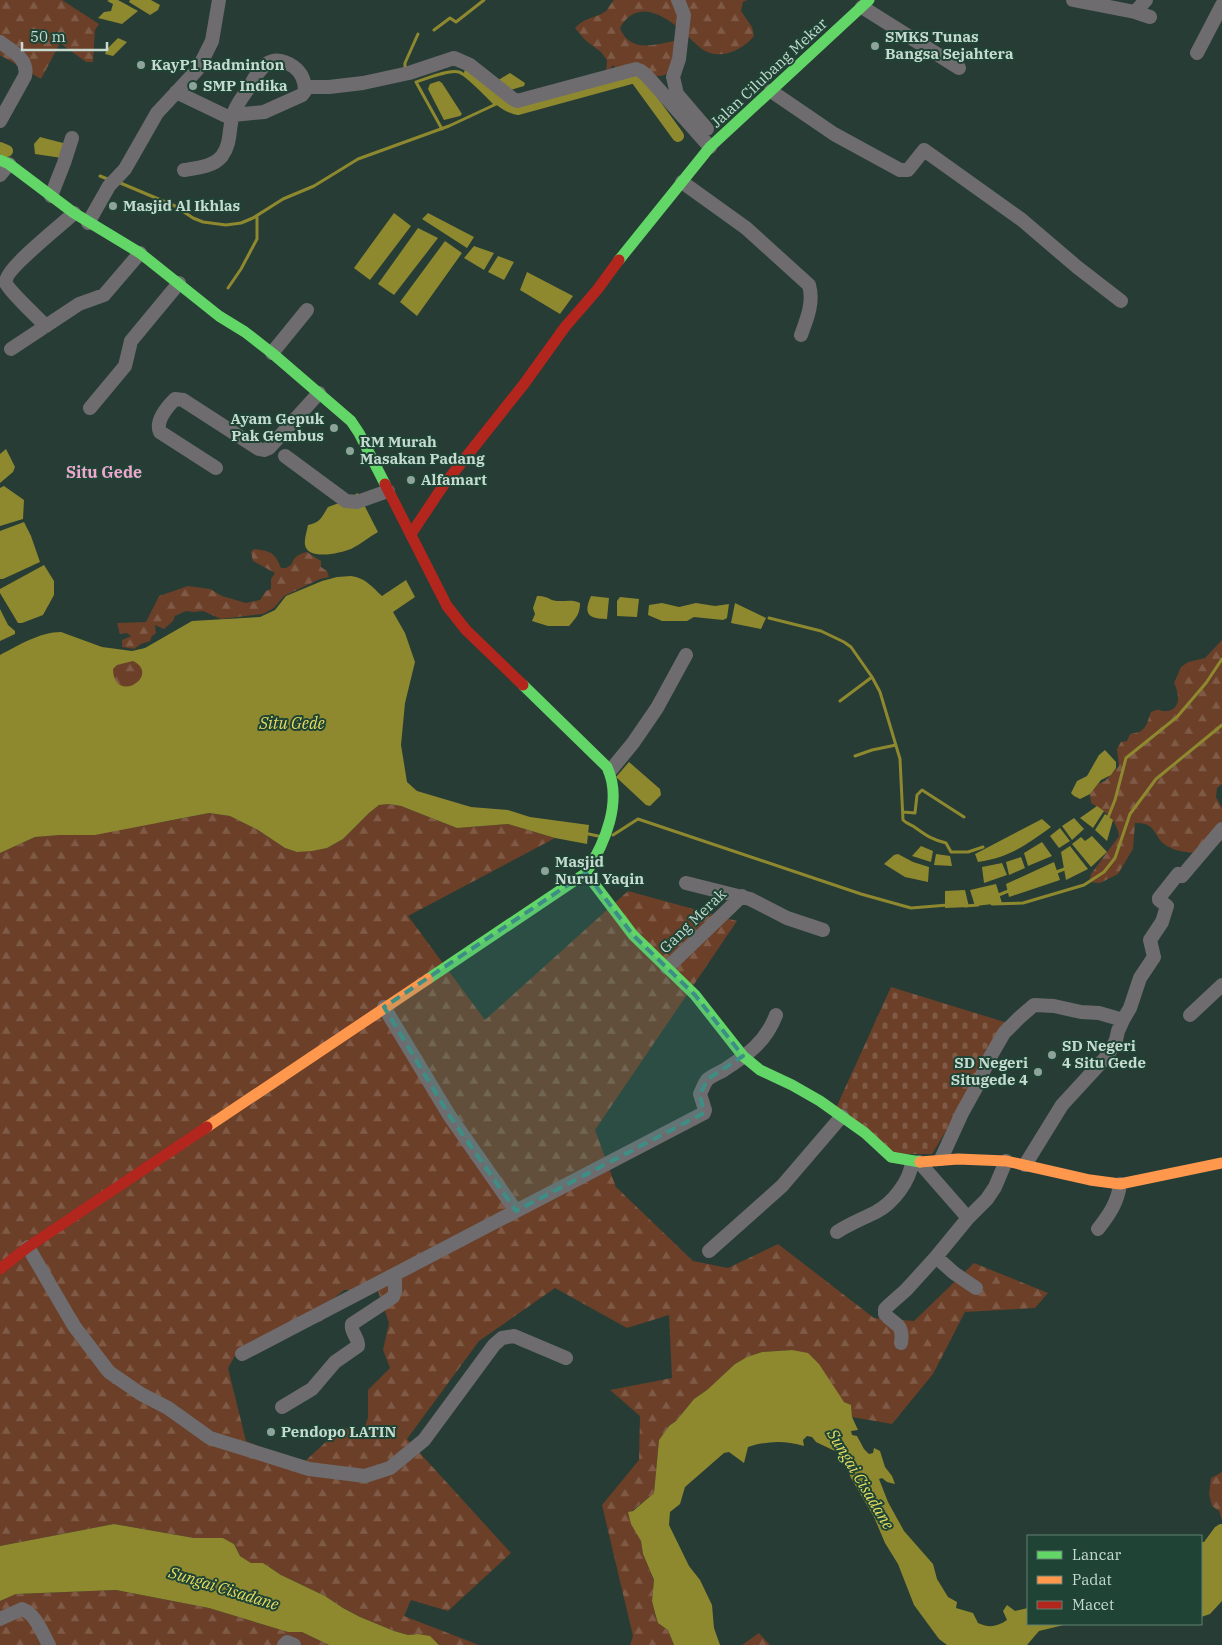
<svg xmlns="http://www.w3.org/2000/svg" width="1222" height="1645" viewBox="0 0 1222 1645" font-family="'IBM Plex Serif',serif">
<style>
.forest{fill:url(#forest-firs);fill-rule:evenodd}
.cemetery{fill:url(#cemetery-stones)}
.water{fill:#8e882f;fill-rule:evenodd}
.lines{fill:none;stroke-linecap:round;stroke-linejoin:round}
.stream{stroke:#8e882f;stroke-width:3}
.canal{stroke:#8e882f;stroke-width:12}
.street{stroke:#6e6c6e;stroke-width:14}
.fast{stroke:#63d668;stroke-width:11}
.slow{stroke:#ff974d;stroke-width:11}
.jam{stroke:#b3261e;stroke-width:11}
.marked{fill:#3d8f86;fill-opacity:0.2;stroke:#3d8f86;stroke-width:4;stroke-dasharray:10 6;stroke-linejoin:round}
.poi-dot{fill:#8ea399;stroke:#1f4435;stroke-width:2}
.labels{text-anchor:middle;stroke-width:4;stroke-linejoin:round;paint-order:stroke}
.poi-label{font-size:15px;font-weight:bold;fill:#c6dad0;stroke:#1f4435;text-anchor:start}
.street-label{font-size:15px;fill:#c6dad0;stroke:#1f4435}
.neighbourhood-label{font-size:16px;font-weight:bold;fill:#efa7d0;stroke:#1f4435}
.water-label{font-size:16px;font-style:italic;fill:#e8dd60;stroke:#1f4435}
</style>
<defs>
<pattern id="forest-firs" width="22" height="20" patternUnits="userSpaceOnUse" patternTransform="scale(1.25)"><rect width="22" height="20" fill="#6b3f28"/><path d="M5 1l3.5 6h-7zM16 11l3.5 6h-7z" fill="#7f5a46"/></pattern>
<pattern id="cemetery-stones" width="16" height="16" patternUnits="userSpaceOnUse" patternTransform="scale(1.25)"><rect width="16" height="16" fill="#6b3f28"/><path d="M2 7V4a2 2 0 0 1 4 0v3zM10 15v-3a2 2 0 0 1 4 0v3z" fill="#7f5a46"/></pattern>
</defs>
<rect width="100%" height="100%" fill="#273c34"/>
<path class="forest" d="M0,0H62L99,24L95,30L93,62H86L60,43L41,79L0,55Z
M614,0H747L743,2L741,11L752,27L754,36C745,48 726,58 710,53C698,49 690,37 680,29C660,13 636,0 620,28C630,53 653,45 674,41L680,46L670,73L661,76H651L638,82L635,78L623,77L613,65L606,74L607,60L601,52L585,40L575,28C586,16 599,18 607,10C609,7 611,3 614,0Z
M254,549C270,551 275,552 281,568H286L291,565C294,557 298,554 307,552L321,561V567L327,571L329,577L320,579L284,596L274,608L263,614L221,619L203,611L194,612L186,611L175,616L173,621L164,629L155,625L156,633L152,636L150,641L141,644L134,649L122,647V640L131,636L127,633L120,634L117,623L146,622L159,596L188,586L210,589L222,596L246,603L260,600L266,591L271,589V579L275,573L253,561L251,552Z
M1222,640V784L1217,788L1216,797L1222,808V842L1220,839L1201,854C1191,852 1177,852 1169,847C1152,839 1159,822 1135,823L1133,849L1118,874L1100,883L1089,882L1091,874L1119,836C1117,820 1105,811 1091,803L1090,794L1098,784L1105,781L1119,766L1117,749L1121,742L1127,741L1130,734C1146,732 1146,726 1151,712C1162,707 1158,712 1167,711C1182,709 1179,693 1174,683L1181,667L1188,662L1205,658Z
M139,660L147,675L135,697L94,666Z
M389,804L401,806L457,828L508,824L555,838L408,916L485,1020L628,891L737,921L595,1130L616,1187L693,1261L728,1268L778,1244L874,1318L914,1321L974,1263L1048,1293L1035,1308L965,1312L933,1374L892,1424L852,1417L851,1405L844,1402L792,1350L762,1352L747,1357L735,1364L707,1390L694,1399L676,1421L669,1426L659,1440L654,1493L632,1511L629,1512L641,1541L643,1554L654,1581L652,1601L655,1614L658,1623L668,1630L674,1645H630L633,1636L602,1505L639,1460L640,1416L610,1390L672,1378L669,1315L627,1328L555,1288L479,1341L407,1439L511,1553L448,1611L411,1600L404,1616L479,1645H439L429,1636L418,1634L408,1635L394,1631L360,1617L343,1608L325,1596L281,1575L263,1563H251L240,1556L234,1544L223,1538H194L114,1524L0,1546V853L35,837L163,822L209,813L230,816L258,830L285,848L297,852L327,848L343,839L369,813L379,805ZM344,1290L378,1291L389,1323L383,1350L390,1368L368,1390V1417L363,1434L342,1427L302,1464L246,1441L228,1368L239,1349L270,1333L322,1321L328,1303Z
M1222,1472V1520L1219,1511L1212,1506L1209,1494L1211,1478Z
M116,1590L209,1608L288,1632H302L329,1645H0V1601L16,1594Z
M759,1633L770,1645H739H742Z"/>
<path class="cemetery" d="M891,987L1011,1024L932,1154H894L836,1108Z"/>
<path class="water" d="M109,0H118L138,11L122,24L98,18L104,12L111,11L113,4L107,1Z
M130,0H151L160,5L158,10L150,15L129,2Z
M118,38L127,42L113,56L105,54L107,49Z
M510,73L525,83L524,86L504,92L495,82Z
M439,81L442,83L462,114L460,116L444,120L428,89L430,84Z
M40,137L63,143L62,158L35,154L34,144Z
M394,213L411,226L370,280L354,268Z
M428,213L474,237L467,248L422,219Z
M418,228L438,238L394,295L378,284Z
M445,241L462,253L417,316L400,302Z
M474,246L494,253L484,270L464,258Z
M498,256L514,262L504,280L488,272Z
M527,272L573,296L560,314L520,290Z
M6,449L15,467L13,472L0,483V454Z
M4,486L24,500L23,519L0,526V488Z
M358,493L378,532C369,537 361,544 351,549C341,553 308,561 305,545C304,539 307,531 308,525C320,523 322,517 328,507L339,503Z
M24,522L31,536L40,562L3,579H0V531Z
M44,565L54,581V595L43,615L22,623H18L0,593V589Z
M351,576C366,578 372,587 382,596L406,580L415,597L393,612L405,633L415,662L405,703L401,745L407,782L417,791L471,807L508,810L530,817L589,825L587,844L555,838L508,824L457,828L401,806L389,804L379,805L369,813L343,839L327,848L312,851L297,852L285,848L258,830L230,816L209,813L95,835H59L35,837L0,853V655C19,645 40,632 61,632L102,647L132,651L145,648L192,621L260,617L275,610L286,596L322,581L337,577ZM133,661C162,675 114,706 113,669L117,665Z
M537,596C544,596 546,597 552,600C561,603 571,598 580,603C580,614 576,618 569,626H548L532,621L535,614L533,608Z
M591,596L609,598L607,619C588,619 583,614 591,596Z
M620,597L639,599L637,617L617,616V601Z
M662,603L679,607L696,603L715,606L729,604L727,618L723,620L694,617L687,621H662L648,615L649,605Z
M735,603L766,618L761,629L731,623Z
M0,609L8,625L15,631V634L0,641Z
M1105,750L1116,762V768L1111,775L1101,780L1090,794L1080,799L1074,796L1071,793L1077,781L1087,776L1099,755Z
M629,762L660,789L661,795L650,806L646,805L616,777Z
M1097,806L1104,811L1093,828L1080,818Z
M1105,814L1113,820L1107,841L1095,830Z
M1074,818L1084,829L1072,840L1062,826Z
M1042,819L1051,827C1026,845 1010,857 978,862L975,854Z
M1060,828L1070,841L1059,848L1050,836Z
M1092,836L1107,852L1091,867L1072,844L1081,837L1085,841Z
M1042,842L1052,856L1028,866L1024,853Z
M921,846L933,851L931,862L912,856Z
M1070,846L1088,869L1066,880L1061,852Z
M898,854L913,862L929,867L928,882L905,877L884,864L894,855Z
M936,854L950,856L952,866L934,865Z
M1021,857L1025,868L1009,875L1006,862Z
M1054,862L1060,880L1009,897L1006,884Z
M1002,863L1007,875L984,883L982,867Z
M996,884L1002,903L975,906L970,890Z
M965,890L969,907L945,908V891Z
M792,1350L808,1353L819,1364L844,1402L851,1405L852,1417L858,1430L851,1431L852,1435L857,1436L864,1449L869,1454L873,1453L874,1448L880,1451L885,1467L892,1476L895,1484L887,1482L882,1478L879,1479L888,1502L904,1531L933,1564L937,1579L948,1597L957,1602L956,1608L973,1613L978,1623C988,1628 997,1627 1007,1620L1003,1611L1007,1605L1015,1611L1028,1608V1624H1068L1039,1631L1027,1645H947L939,1639L914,1605L898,1564L885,1543L874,1517L851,1478L844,1459L839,1453L816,1442L812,1437L807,1436L803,1440L804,1446C784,1440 767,1441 748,1447L744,1463L729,1452L724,1453L685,1487L680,1504L670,1512L669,1525L689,1566L700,1580L712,1605L714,1628L720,1645H674L668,1630L658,1623L655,1613L652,1601L654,1580L643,1554L641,1541L631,1524L628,1512L633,1511L654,1493L659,1440L669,1426L676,1421L694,1399L707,1390L735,1364L747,1357L762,1352Z
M114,1524L194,1538H223L234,1544L240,1556L251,1563H263L281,1575L325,1596L343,1608L360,1617L394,1631L408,1635L418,1634L430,1636L439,1645H329L302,1632H288L209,1608L116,1590L16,1594L0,1601V1546Z
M1220,1524H1222V1601L1210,1614L1201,1617V1542H1204L1215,1527Z"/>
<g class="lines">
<path class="stream" d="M434,30L450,18L456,22L484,0
M407,68L405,67V63L418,34
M442,129L416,82C426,79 449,69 459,72C468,75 487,96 495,104
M100,176L110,180
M118,182L175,206L193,218L203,222L226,225L241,223L253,218L283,199L314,186L358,159L449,126L507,99
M228,288L241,269L257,239V217
M769,618L821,631L844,642L851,647L872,677L880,692L900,759L903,820C906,823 909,824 913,826C926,835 930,839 946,843L951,852H968L983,847
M840,701L872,677
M855,756L872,750L896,745
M903,812L915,813L917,795L922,790L964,817
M1107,820L1115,800L1126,758L1177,717L1206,683L1222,659
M584,833L598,836
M613,835L638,819L861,894L911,908L948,905
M1054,873L1067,868
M996,896L1011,890
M992,904L1023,903L1084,885L1104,872L1115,858L1130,814L1156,779L1222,725
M965,906L978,905"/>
<path class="canal" d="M470,73C481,82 504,108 518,109L635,77L678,136
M0,148L7,151"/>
<path class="street" d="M678,0L684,15L679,59L673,77L677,94L707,129
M1073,0L1135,12L1150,17
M862,7L959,68
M1135,12L1146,0
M0,42C12,51 29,59 25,76L0,121
M1197,53L1222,5
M305,87H329L363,83L409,73L454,58L470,65L513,99L517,101L636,69L641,71L646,75L710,147
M771,91L834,134L900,170H908L924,150L1022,220L1077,267L1121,301
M176,92L226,116
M184,170C197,168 213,167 222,156C232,143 228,126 234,112C237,104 243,96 248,89C259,70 269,50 294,67C302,73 305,82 305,91L302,95L264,112L233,115
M0,175L9,164
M682,182L746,228L809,285C814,302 807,319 801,335
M51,196L64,163L72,138
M88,223L109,186L125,169L157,113L197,70L205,55L212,41L219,0
M46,326C39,319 8,290 6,283C3,270 63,224 74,213
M11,349L79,304L104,295L140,253
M272,353L307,310
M90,408L125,366L131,341L179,283
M285,456L346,501L357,502L388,491
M216,468L160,432C155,421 168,406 175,399L183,400L259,449L264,450L269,448L319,393
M610,771L633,743L657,708L686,655
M686,883L750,899L787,918L823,930
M667,968L742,896
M384,1007L449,1115L516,1211
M1190,1015L1222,985
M941,1159L962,1113L978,1084L989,1059L1004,1033L1019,1018L1034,1005L1054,1006L1081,1012L1099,1013L1123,1020
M919,1162L968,1218
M1025,1165L1062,1105L1108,1055L1116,1040L1118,1031L1123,1020L1130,1008L1140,978L1154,957L1150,940L1162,922L1167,906L1159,900V898L1178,874L1182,876L1222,829
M1098,1229C1109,1215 1118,1202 1120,1184
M837,1232C849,1224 862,1219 876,1212C893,1203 910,1181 912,1162
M28,1247L74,1326L109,1372L141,1394L168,1408L210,1438L309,1469L365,1476L390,1468L424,1440L494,1345L502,1338L514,1336L566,1358
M709,1251L782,1186L842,1116
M936,1257L954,1273L976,1288
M901,1343C904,1323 895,1326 885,1314V1309L889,1305L906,1290L936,1257L968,1218L987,1199L995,1187L1006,1161
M242,1354L704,1113L705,1110L700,1094C702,1090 704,1084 707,1080C711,1076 719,1073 724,1070C747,1055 766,1042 776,1015
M282,1407L312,1389L335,1362L358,1346C359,1338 350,1332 352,1324L393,1297L395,1292V1274
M0,1619L22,1609C36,1614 42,1633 49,1645
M284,1645L287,1642L294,1645"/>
<path class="fast" d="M0,160L9,164L74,213L140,253L219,316L245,332L272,353L351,421L359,433L385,484
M619,260L710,147L869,0
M586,873L633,935L695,995L743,1056L760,1070L792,1085L820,1101L865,1133L891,1157L920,1162
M428,979L586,873C605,843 623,801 607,767L523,685"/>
<path class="slow" d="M207,1127L428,979
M920,1162L958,1159L1006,1161L1090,1180L1120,1184L1222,1163"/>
<path class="jam" d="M385,484L447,606L466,630L523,685
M411,534L443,486L524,384L565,327L597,290L619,260
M0,1269L28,1247L207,1127"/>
</g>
<path class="marked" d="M586,873L633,935L695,995L743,1056L708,1079L700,1094L704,1113L516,1211L449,1115L384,1007Z"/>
<g class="poi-dot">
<circle cx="875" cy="46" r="5"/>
<circle cx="141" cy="65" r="5"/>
<circle cx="193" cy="86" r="5"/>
<circle cx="113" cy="206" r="5"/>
<circle cx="334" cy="428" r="5"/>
<circle cx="350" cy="451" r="5"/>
<circle cx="411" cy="480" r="5"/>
<circle cx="545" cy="871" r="5"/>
<circle cx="1052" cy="1055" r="5"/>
<circle cx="1038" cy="1072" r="5"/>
<circle cx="271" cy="1432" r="5"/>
</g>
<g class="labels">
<g class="poi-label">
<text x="885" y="42">SMKS Tunas<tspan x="885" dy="17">Bangsa Sejahtera</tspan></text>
<text x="151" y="70">KayP1 Badminton</text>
<text x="203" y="91">SMP Indika</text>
<text x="123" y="211">Masjid Al Ikhlas</text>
<text x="324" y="424" text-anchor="end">Ayam Gepuk<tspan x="324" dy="17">Pak Gembus</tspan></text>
<text x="360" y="447">RM Murah<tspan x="360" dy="17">Masakan Padang</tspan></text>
<text x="421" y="485">Alfamart</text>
<text x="555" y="867">Masjid<tspan x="555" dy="17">Nurul Yaqin</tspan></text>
<text x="1062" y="1051">SD Negeri<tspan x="1062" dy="17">4 Situ Gede</tspan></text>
<text x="1028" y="1068" text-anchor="end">SD Negeri<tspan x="1028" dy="17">Situgede 4</tspan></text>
<text x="281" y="1437">Pendopo LATIN</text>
</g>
<g class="street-label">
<text transform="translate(769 73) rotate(-43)" y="5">Jalan Cilubang Mekar</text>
<text transform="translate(693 921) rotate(-44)" y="5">Gang Merak</text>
</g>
<g class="neighbourhood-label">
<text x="104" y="478">Situ Gede</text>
</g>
<g class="water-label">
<text x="292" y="729">Situ Gede</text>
<text transform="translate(861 1479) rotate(59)" y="6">Sungai Cisadane</text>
<text transform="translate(224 1588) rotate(17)" y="6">Sungai Cisadane</text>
</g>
</g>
<rect x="1027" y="1535" width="175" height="90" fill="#1f4435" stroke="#628073"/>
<rect x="1037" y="1551" width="25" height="8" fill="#63d668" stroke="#628073"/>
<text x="1072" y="1560" font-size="15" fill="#c6dad0">Lancar</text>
<rect x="1037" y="1576" width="25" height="8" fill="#ff974d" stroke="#628073"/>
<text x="1072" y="1585" font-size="15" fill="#c6dad0">Padat</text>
<rect x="1037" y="1601" width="25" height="8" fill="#b3261e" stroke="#628073"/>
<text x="1072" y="1610" font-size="15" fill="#c6dad0">Macet</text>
<path d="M22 42v8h85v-8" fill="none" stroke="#c6dad0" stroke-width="2.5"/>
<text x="30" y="42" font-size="15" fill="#c6dad0" stroke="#1f4435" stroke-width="4" paint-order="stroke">50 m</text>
</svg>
